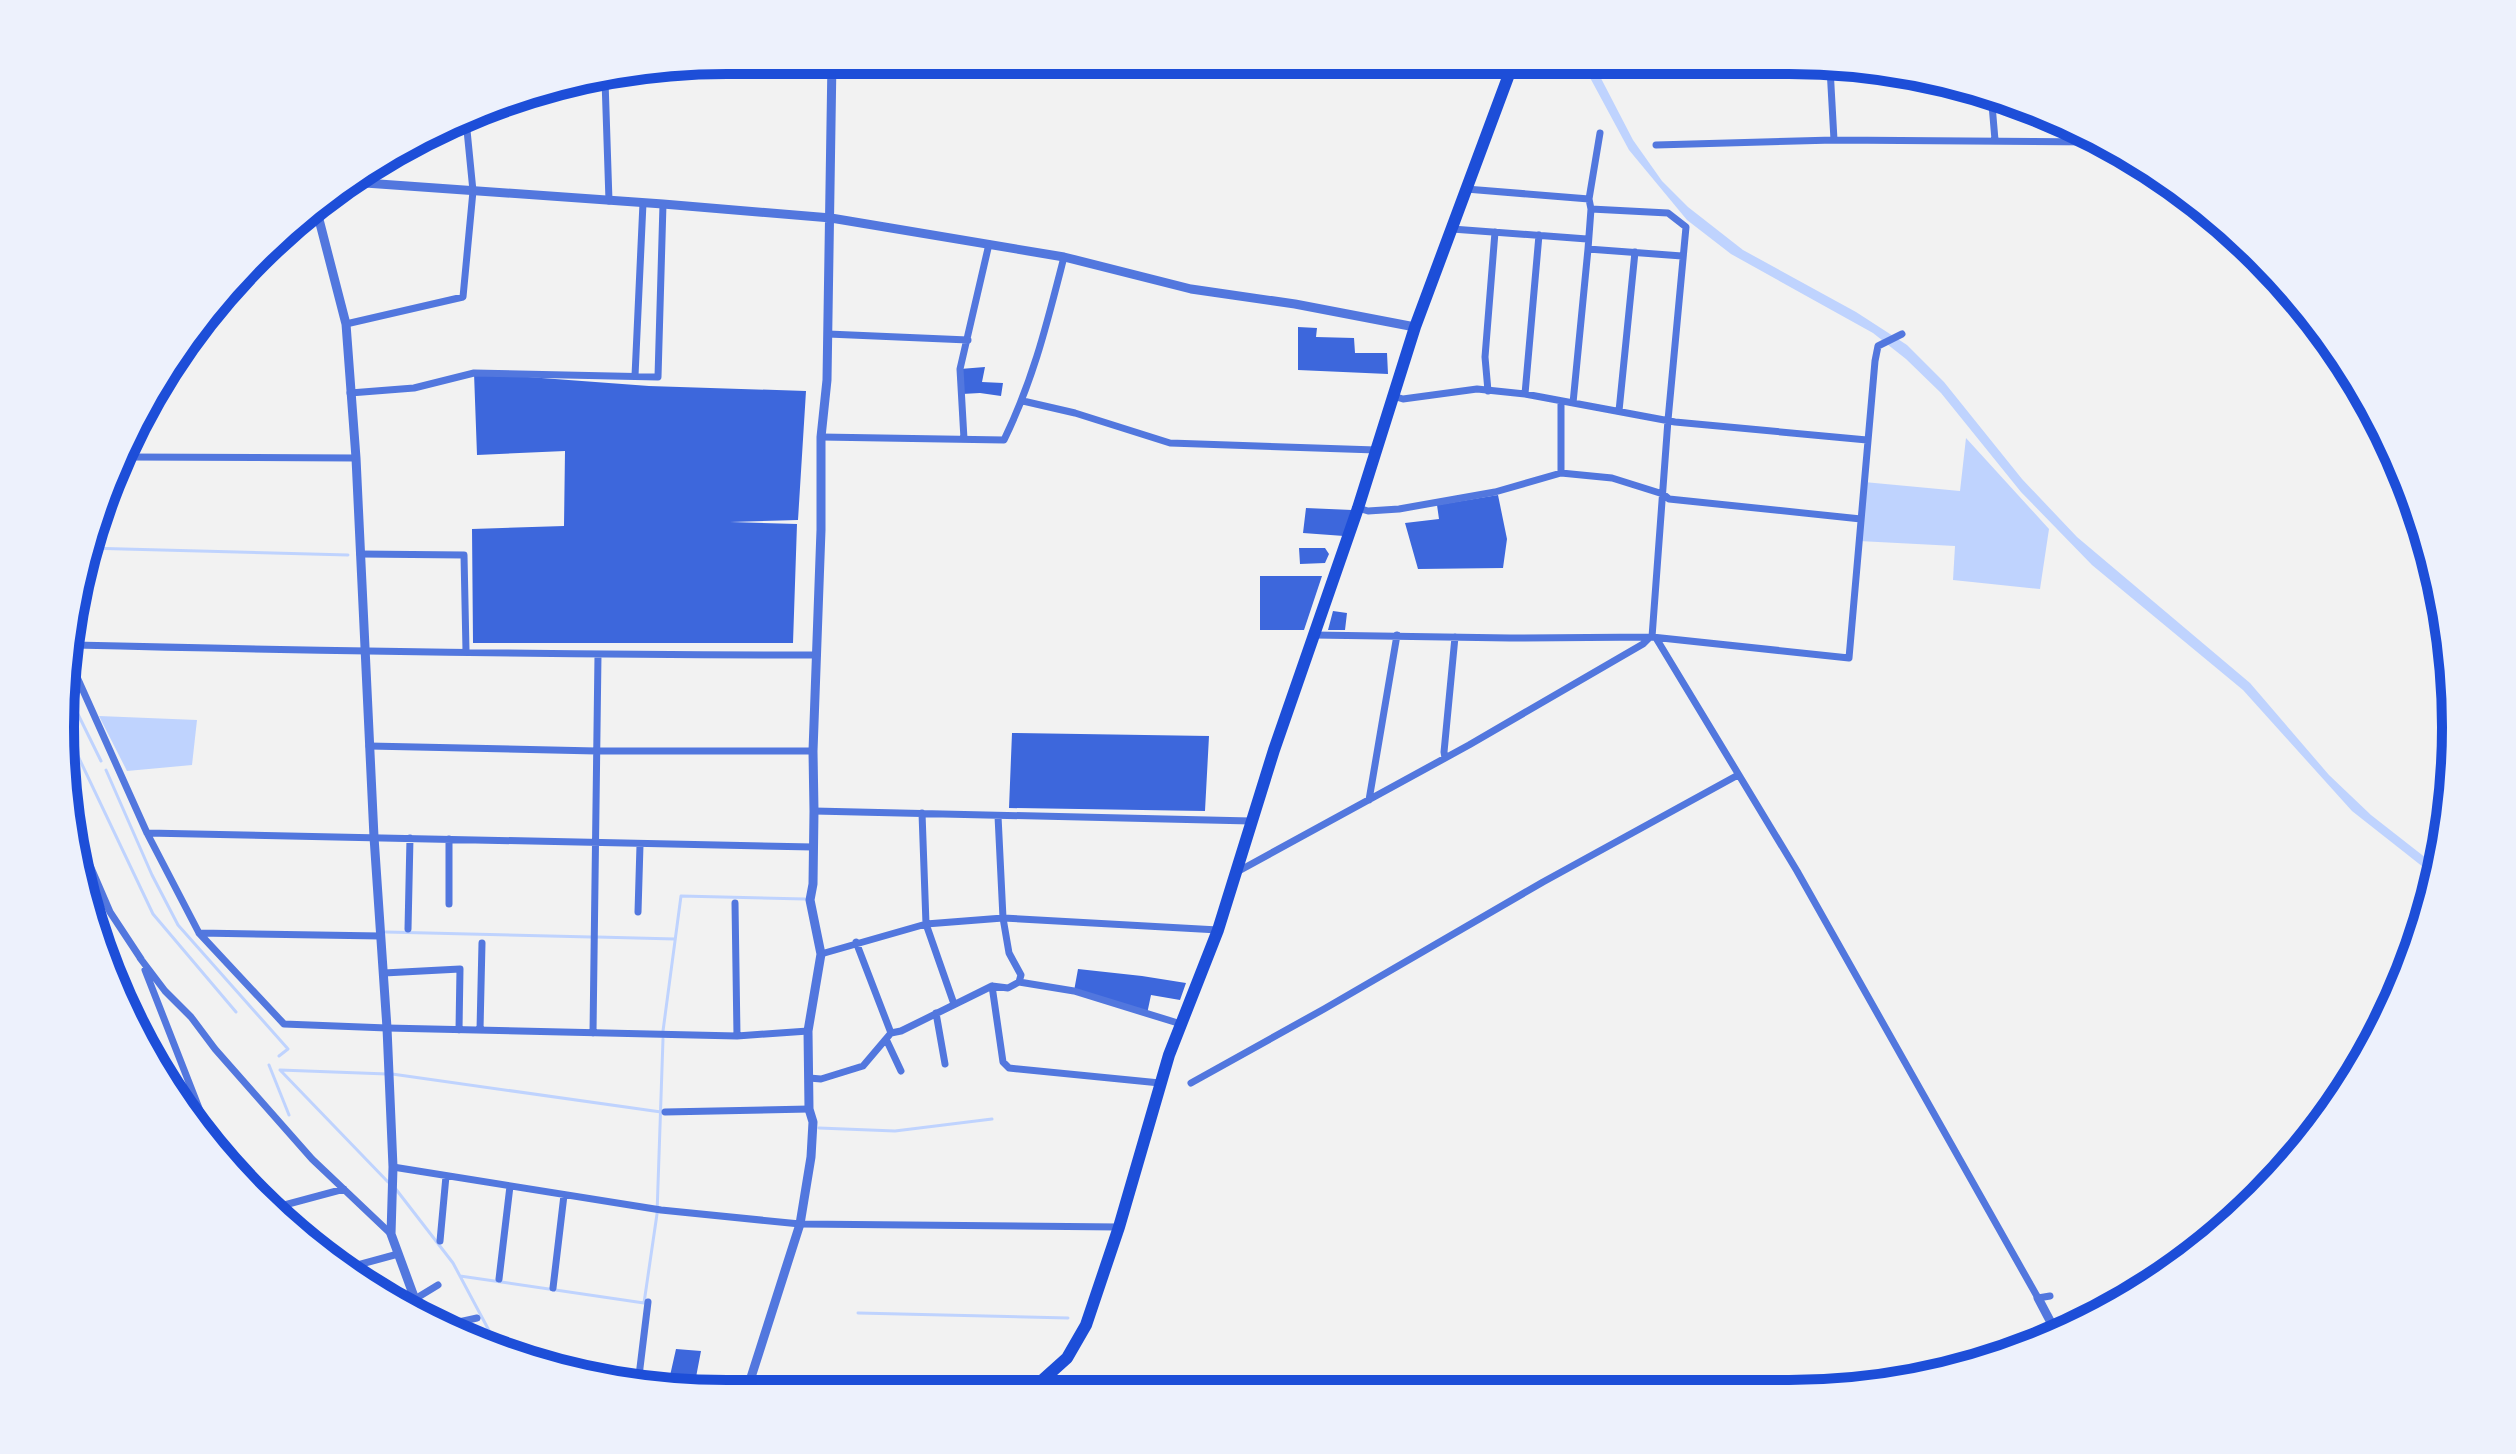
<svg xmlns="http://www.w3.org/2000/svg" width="2516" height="1454" viewBox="0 0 2516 1454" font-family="Helvetica,sans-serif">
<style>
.water{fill:#bfd3fe}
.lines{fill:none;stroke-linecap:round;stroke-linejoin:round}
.stream{stroke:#bfd3fe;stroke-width:3}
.building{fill:#3d67dc}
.minor{stroke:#5277de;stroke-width:7}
.tertiary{stroke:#5277de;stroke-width:9}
.primary{stroke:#1d4ed8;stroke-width:12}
.rim{fill:none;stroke:#1d4ed8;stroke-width:10}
</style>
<rect width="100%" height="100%" fill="#f2f2f2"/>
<path class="water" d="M1581,61H1592L1633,140L1662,181L1688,207L1743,250L1856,312L1907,345L1944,382L2022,479L2077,537L2250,683L2329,775L2371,815L2440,869L2437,878L2352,811L2243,690L2092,565L2021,492L1941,393L1906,359L1873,333L1731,254L1687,220L1629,150Z
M1966,438L2049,529L2040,589L1953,580L1955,546L1859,541L1864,482L1960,491Z
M99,716L197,720L192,765L127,771Z"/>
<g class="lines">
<path class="stream" d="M86,548L348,555
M69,696L101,761
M67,709L71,716L68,735L153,914L236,1012
M106,770L152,875L178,925L288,1049L279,1056
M386,932L591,937
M597,937L675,939
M663,1031L681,896L805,899
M269,1065L289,1115
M280,1070L388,1182
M280,1070L387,1074
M392,1074L661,1112
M819,1128L895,1131L992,1119
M395,1188L453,1263L501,1353
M460,1276L644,1303L657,1214L663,1039
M858,1313L1068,1318"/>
</g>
<path class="building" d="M1298,327L1317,328L1316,337L1354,338L1355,353H1387L1388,374L1298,370Z
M985,367L982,382L1003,383L1001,396L980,393L962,394L960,369Z
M474,373L649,386L806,391L798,520L730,522L797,524L793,643H473L472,529L564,526L565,451L477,455Z
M1498,495L1507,539L1503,568L1418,569L1405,523L1439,519L1437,505Z
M1306,508L1352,510L1344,536L1303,533Z
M1299,548H1325L1329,554L1325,563L1300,564Z
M1260,576H1322L1304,630H1260Z
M1333,611L1347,613L1345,630H1328Z
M1012,733L1209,736L1205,811L1009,808Z
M1078,969L1142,976L1186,983L1180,1000L1151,995L1147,1014L1074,991Z
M676,1349L701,1351L693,1393L667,1389Z"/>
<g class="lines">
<path class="minor" d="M1058,60L1512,68
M1608,61L1609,64L1781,69L1859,67
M1830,68L1834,140
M605,80L609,201
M1991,93L1995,140
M1656,145L1834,140L2097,142
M1466,189L1589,199
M1591,209L1668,213L1686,227L1668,420L1652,637
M1452,229L1587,239
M1588,249L1682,256
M346,324L463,297L473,191L466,120
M828,334L968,340
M635,376L643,203
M1488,391L1485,357L1495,232
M350,393L414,388L474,373L658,377L663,204
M1525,394L1539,235
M1393,396L1403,399L1477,389L1525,394L1675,422L1867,440
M1023,401L1075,413L1170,443L1376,450
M1573,403L1588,249L1591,209L1589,199L1600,133
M1619,411L1635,252
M821,437L1004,440C1034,378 1047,323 1064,257
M964,439L960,369L989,244
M127,457L356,458
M1561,473V402
M1358,508L1368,511L1399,509L1495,492L1561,473L1612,478L1663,494L1669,499L1861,519
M360,554L464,555L466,651
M1314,635L1510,638L1652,637L1849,658L1875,361L1878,346L1902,334
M1656,638L1797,871L2038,1298L2050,1296
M74,645C322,651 569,655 817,655
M72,666L147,833L199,933L284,1024L387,1028L737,1036L808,1031
M369,746L596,751H813
M1445,758L1444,752L1455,637
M1369,800L1397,635
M814,811L1251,821
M922,813L926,924L954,1004
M998,816L1003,918L1009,953L1021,975L1019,982L1008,988L992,986L1003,1062L1009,1068L1160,1083
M73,826L110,912L141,959
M147,833L813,847
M1235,873L1469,745L1643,644L1650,637
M735,903L737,1036
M449,904V839
M638,912L640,845
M408,929L410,838
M199,933L381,936
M856,942L891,1033L901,1031L992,986
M821,954L926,924L1003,918L1218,930
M140,958L165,991L191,1017L215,1049L312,1159L391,1234
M145,970L215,1149
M384,973L460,969L459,1030
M1019,982L1074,991L1181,1024
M936,1013L945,1064
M480,1030L482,943
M593,1033L598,655
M886,1039L901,1071
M809,1078L821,1079L863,1066L891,1033
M1191,1083L1324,1009L1543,882L1738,775
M665,1112L809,1109
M393,1167L661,1210L800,1224L1119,1227
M277,1207L344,1189
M440,1241L446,1176
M343,1269L398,1254
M499,1279L510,1186
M553,1288L564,1195
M415,1299L438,1285
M445,1325L477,1318
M638,1384L648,1302"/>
<path class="tertiary" d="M351,182L663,204L831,218L1064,257L1191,289L1295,304L1415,327
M315,204L346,324L356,458L374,837L387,1028L393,1167L391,1234L420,1313
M2038,1298L2057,1334
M746,1393L800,1224L811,1157L813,1122L809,1109L808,1031L821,954L810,900L813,884L814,811L813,751L821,530V437L827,380L832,60"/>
<path class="primary" d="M1028,1393L1067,1358L1086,1325L1119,1227L1169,1055L1218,930L1274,750L1358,508L1415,327L1514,61"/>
</g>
<path d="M0 0H2516V1454H0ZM727 74H1789A653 653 0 0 1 2442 727V727A653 653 0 0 1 1789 1380H727A653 653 0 0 1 74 727V727A653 653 0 0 1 727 74Z" fill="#edf1fc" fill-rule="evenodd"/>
<path class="rim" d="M727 74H1789A653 653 0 0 1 2442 727V727A653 653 0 0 1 1789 1380H727A653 653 0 0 1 74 727V727A653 653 0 0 1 727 74Z"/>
</svg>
